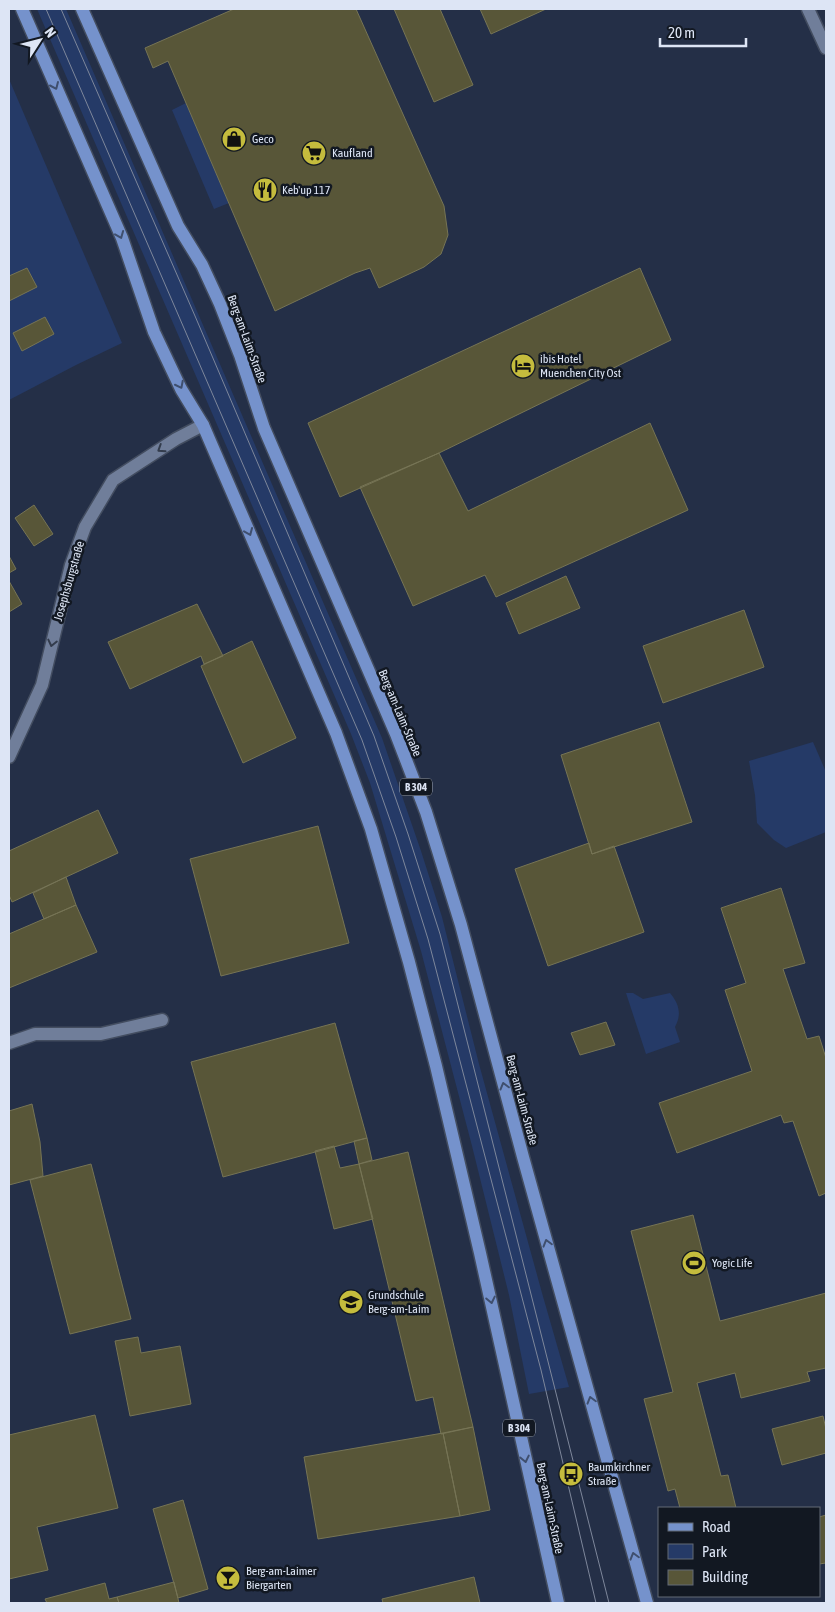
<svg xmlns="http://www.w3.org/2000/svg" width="835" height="1612" viewBox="0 0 835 1612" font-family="'Asap Condensed',sans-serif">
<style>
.green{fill:#253a67}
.building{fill:#585638;stroke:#767455}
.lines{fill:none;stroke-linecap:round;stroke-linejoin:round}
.street-casing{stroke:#434d60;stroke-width:15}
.primary-casing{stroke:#434d60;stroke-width:15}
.street{stroke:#707e9a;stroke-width:12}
.primary{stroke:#7592cc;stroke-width:12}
.tram{stroke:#7e879b;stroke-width:1}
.oneway{stroke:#3f4f6e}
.oneway2{stroke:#333c4c}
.labels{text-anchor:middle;stroke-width:5;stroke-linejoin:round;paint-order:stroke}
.shield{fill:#121822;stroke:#a0a8b6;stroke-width:1}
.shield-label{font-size:11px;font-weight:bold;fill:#dde5f5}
.poi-label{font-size:12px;fill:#dde5f5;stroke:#121822;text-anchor:start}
.street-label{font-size:12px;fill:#dde5f5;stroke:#121822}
</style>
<rect width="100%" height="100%" fill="#242f47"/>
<path class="green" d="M37,9H66L382,738L421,851L442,917L479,1064L542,1293L569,1387L529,1394L509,1295L472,1146L421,951L370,783L351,734Z
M9,79L122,343L76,365L9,400Z
M186,103L229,203L214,209L172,110Z
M813,742L826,772V832L786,848L774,840L757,823L755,795L749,761Z
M626,993H633L643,999L670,993C679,1004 682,1014 675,1027L680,1042L646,1054Z"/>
<path class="building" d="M234,9H356L444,206L448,235L441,254L424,267L379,288L370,268L355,273L275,311L168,61L153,68L145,48Z
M394,9H440L473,85L434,102Z
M480,9H546L491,34Z
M27,268L37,287L9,301V276Z
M640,268L671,340L439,453L340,497L308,423Z
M45,317L54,334L22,351L13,333Z
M650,423L688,510L496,597L485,575L413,606L360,487L439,453L468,511Z
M34,505L53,534L34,546L15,518Z
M9,556L16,569L9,573Z
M566,576L580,608L519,634L506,603Z
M9,581L22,604L9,612Z
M197,604L223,656L204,664L201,656L130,689L108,642Z
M744,610L764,667L663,703L643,646Z
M252,641L296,738L243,763L201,666Z
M659,722L692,822L592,854L561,755Z
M98,810L118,853L12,902L9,895V851Z
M318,826L349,943L221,976L190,859Z
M589,843L592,854L614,846L644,932L548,966L515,869Z
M66,877L76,905L44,919L33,893Z
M781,888L805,963L783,969L807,1039L819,1036L826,1058V1193L819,1196L793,1121L784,1123L781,1115L677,1153L659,1103L752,1071L725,990L746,983L721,908Z
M76,905L97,952L9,988V934Z
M606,1022L615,1045L580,1055L571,1033Z
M335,1023L367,1138L223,1177L191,1062Z
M32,1104L40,1142L43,1176L9,1185V1111Z
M367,1138L372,1160L359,1164L354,1141Z
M334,1146L340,1168L359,1164L373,1219L334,1229L315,1151Z
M408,1152L473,1427L441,1434L433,1397L416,1401L359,1164Z
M91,1164L131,1319L70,1334L30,1180Z
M693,1215L720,1321L826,1293V1368L807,1372L810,1381L741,1398L735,1373L697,1383L721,1476L728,1475L736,1508H680L675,1489L668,1491L644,1399L673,1392L631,1231Z
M138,1337L141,1353L180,1346L191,1404L130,1416L115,1341Z
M95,1415L118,1508L37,1527L48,1570L9,1579V1435Z
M823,1416L826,1429V1453L782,1465L772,1429Z
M473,1427L490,1510L460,1516L443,1433Z
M443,1433L460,1516L318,1539L304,1457Z
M183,1500L208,1589L178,1598L153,1509Z
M826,1515V1563L819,1564V1517Z
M474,1577L480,1603H383L382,1599Z
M174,1582L179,1603H119L117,1597Z
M105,1583L109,1599L117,1597L119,1603H47L45,1599Z"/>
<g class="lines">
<defs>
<path id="street" d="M808,9L826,48
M9,757L42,685L71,565L85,527L113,480L176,439L203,425
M9,1043L35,1034H101L162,1020"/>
<path id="primary" d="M22,9L122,238L154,332L181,389L203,425L336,733L371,829L409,962L436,1066L480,1253L558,1603
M82,9L178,226L202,265L220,304L240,355L264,428L396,734L426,812L461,925L523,1157L647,1603"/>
</defs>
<use href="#street" class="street-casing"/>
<use href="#primary" class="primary-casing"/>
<use href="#street" class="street"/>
<use href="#primary" class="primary"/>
<path class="tram" d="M46,9L362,740L396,837L428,939L541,1370L596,1603
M61,9L195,316L374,736L408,834L440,934L609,1603"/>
</g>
<defs><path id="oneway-chevron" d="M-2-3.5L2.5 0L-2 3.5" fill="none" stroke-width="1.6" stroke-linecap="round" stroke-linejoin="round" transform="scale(1.25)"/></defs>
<g class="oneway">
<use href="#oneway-chevron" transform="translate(55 86) rotate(66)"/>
<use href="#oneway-chevron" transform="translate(120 235) rotate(68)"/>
<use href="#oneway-chevron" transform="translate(180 385) rotate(63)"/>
<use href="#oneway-chevron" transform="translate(249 532) rotate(67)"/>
<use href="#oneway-chevron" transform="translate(504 1086) rotate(-105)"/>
<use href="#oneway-chevron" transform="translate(547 1243) rotate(-106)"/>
<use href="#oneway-chevron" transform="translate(491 1300) rotate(78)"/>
<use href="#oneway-chevron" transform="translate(591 1400) rotate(-106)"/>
<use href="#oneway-chevron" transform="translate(525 1459) rotate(78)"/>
<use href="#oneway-chevron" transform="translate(634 1556) rotate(-106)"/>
</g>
<g class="oneway2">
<use href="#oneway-chevron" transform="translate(161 449) rotate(147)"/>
<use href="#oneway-chevron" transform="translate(52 643) rotate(103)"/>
</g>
<defs>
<symbol id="shop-disc" viewBox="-11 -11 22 22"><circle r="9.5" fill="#c5bc3d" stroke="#121822"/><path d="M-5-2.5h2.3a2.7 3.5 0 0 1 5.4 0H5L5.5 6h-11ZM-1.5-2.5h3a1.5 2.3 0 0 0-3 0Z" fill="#111"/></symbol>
<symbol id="supermarket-disc" viewBox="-11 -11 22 22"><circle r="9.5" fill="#c5bc3d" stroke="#121822"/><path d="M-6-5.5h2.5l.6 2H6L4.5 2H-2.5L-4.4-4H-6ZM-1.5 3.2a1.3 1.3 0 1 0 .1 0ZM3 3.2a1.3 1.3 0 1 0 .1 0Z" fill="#111"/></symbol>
<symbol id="restaurant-disc" viewBox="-11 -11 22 22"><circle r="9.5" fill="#c5bc3d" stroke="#121822"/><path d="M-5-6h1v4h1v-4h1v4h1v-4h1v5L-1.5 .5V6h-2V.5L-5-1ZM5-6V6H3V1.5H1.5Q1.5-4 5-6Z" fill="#111"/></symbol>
<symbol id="hotel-disc" viewBox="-11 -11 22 22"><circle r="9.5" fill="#c5bc3d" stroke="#121822"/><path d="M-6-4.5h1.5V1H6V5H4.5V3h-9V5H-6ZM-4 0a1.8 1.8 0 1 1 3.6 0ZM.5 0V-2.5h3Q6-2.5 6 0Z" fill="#111"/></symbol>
<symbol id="stadium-disc" viewBox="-11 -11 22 22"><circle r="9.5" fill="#c5bc3d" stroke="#121822"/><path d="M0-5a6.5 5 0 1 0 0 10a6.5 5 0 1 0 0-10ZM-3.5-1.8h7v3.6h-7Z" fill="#111"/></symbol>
<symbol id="school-disc" viewBox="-11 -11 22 22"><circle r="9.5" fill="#c5bc3d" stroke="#121822"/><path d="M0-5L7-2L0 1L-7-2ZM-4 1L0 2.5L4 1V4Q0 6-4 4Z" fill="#111"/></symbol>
<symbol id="bus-disc" viewBox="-11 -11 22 22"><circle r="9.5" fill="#c5bc3d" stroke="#121822"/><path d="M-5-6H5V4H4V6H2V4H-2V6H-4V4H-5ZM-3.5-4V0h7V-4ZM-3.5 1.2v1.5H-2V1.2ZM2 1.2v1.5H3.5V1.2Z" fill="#111"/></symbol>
<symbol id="bar-disc" viewBox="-11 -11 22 22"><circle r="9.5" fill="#c5bc3d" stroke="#121822"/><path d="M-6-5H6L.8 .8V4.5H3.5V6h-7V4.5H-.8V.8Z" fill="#111"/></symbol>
</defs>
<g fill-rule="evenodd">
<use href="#shop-disc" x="220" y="125" width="28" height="28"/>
<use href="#supermarket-disc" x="300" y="139" width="28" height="28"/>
<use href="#restaurant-disc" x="251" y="176" width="28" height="28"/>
<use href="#hotel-disc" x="509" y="352" width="28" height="28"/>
<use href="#stadium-disc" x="680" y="1249" width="28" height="28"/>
<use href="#school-disc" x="337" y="1288" width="28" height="28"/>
<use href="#bus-disc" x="557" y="1460" width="28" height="28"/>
<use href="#bar-disc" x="214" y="1564" width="28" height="28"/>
</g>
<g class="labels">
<g class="shield">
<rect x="400" y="778.5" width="32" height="17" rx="4"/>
<rect x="503" y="1419.5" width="32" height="17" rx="4"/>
</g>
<g class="shield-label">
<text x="416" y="791">B 304</text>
<text x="519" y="1432">B 304</text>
</g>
<g class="poi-label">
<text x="252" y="143">Geco</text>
<text x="332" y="157">Kaufland</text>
<text x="282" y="194">Keb'up 117</text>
<text x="540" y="363">ibis Hotel<tspan x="540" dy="14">Muenchen City Ost</tspan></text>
<text x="712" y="1267">Yogic Life</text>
<text x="368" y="1299">Grundschule<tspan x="368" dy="14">Berg-am-Laim</tspan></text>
<text x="588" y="1471">Baumkirchner<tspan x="588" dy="14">Straße</tspan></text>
<text x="246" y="1575">Berg-am-Laimer<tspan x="246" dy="14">Biergarten</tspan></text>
</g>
<g class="street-label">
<text transform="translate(247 339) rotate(70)" y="4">Berg-am-Laim-Straße</text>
<text transform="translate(69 581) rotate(-74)" y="4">Josephsburgstraße</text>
<text transform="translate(400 713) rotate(67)" y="4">Berg-am-Laim-Straße</text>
<text transform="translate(522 1100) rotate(75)" y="4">Berg-am-Laim-Straße</text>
<text transform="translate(550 1508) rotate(78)" y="4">Berg-am-Laim-Straße</text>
</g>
</g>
<rect width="835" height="1612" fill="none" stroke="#dde5f5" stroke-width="20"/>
<rect x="658" y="1507" width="162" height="90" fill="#121822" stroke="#636a76"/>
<rect x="668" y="1523" width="25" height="8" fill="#7592cc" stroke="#636a76"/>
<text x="702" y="1532" font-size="15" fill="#dde5f5">Road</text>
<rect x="668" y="1544" width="25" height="15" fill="#253a67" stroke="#636a76"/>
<text x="702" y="1557" font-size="15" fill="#dde5f5">Park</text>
<rect x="668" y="1570" width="25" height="15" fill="#585638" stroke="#636a76"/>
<text x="702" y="1582" font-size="15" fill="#dde5f5">Building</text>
<g transform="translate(40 40) rotate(54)" stroke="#121822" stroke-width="4" paint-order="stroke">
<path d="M0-4L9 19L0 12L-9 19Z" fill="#dde5f5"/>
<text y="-8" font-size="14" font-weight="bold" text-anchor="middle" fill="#dde5f5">N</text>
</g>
<path d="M660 38v8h86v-8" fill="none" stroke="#dde5f5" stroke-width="2.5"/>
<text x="668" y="38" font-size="15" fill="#dde5f5" stroke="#121822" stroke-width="4" paint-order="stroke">20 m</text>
</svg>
